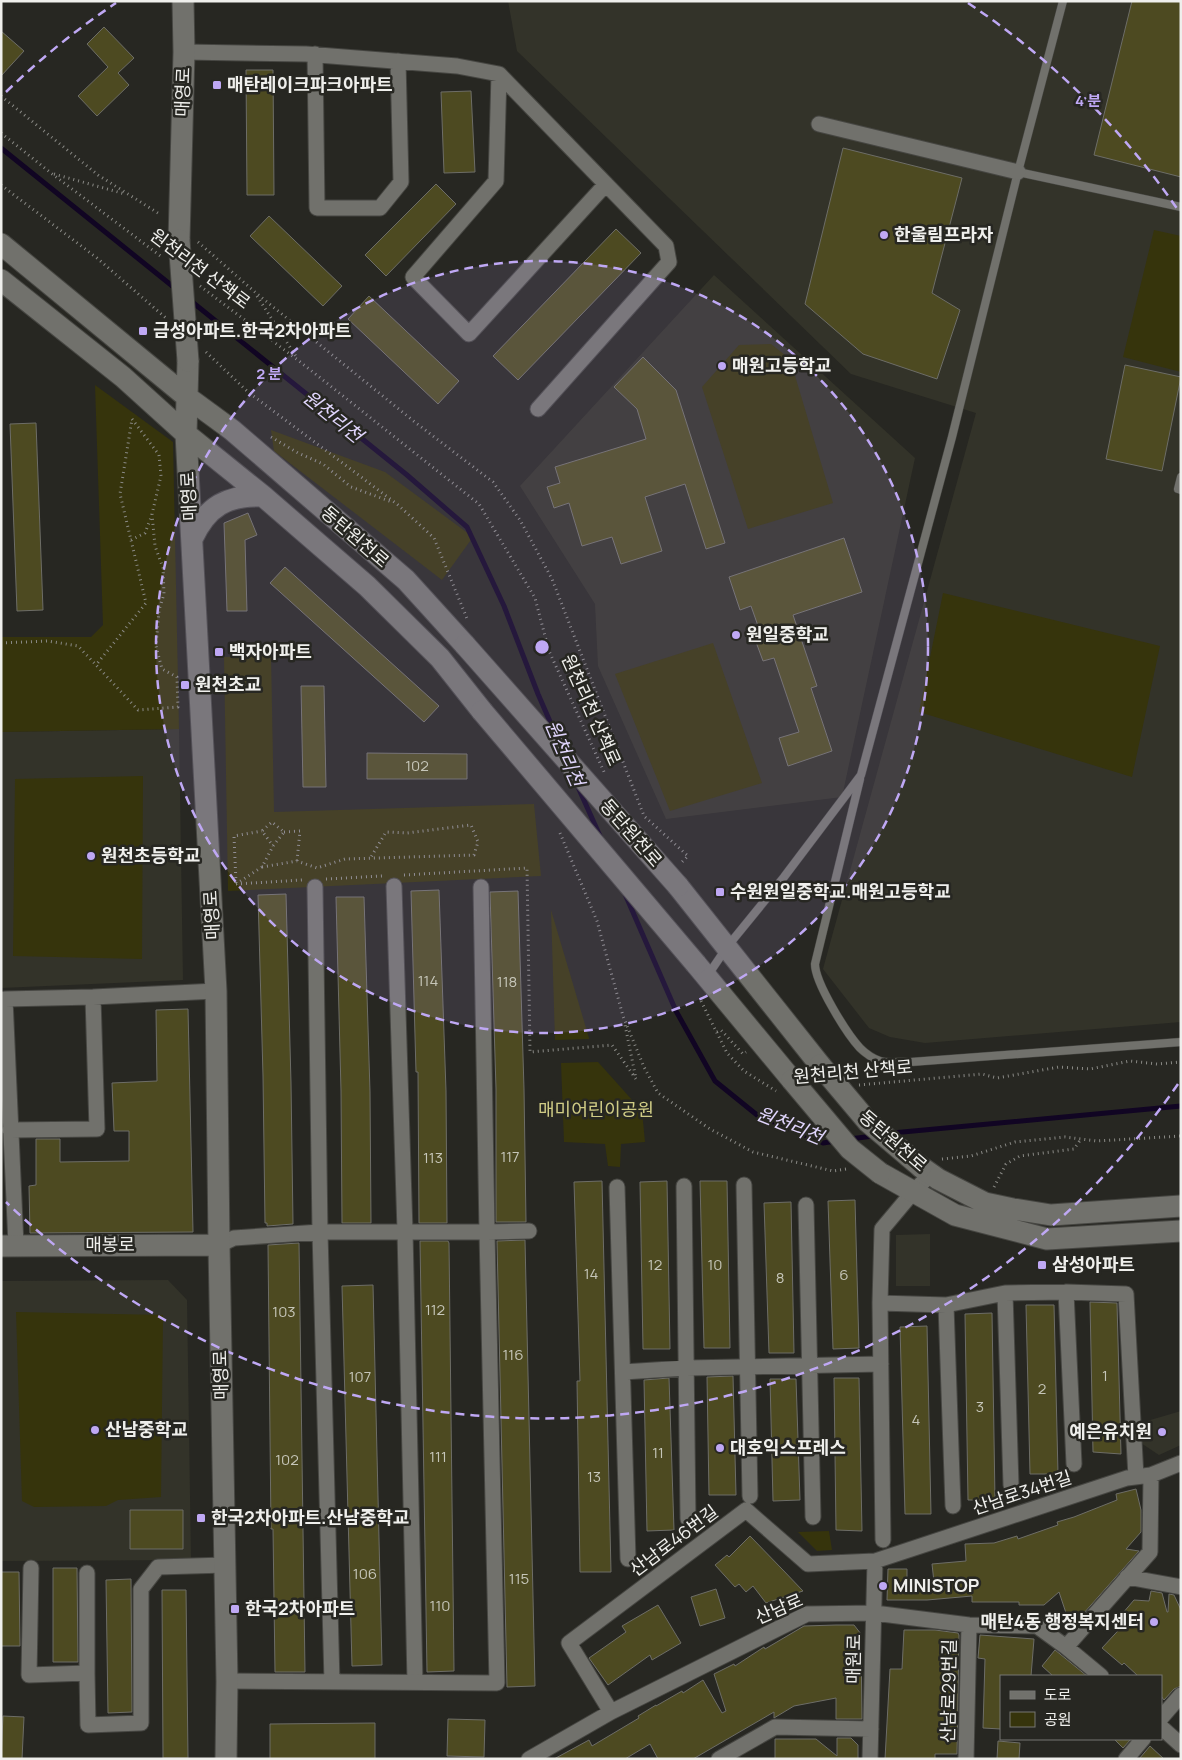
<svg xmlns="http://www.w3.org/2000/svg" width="1182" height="1760" viewBox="0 0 1182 1760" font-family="Manrope,'Noto Sans KR',sans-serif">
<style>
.built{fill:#333329}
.green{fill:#36340c}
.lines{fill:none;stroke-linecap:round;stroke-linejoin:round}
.stream{stroke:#110523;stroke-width:5}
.building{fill:#4d4a21;stroke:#6d6d67}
.lane-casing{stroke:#464642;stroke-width:9}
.street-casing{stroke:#464642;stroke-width:17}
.secondary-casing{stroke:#464642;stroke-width:23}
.path{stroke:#8a8a86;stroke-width:3;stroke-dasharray:1 4;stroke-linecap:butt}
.lane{stroke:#71716c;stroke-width:8}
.street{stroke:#71716c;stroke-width:15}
.secondary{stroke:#71716c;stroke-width:21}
.secondary-bridge-casing{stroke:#464642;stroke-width:23;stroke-linecap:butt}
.secondary-bridge{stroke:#71716c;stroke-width:21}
.ring{fill:none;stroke:#bfa8f4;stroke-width:2.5;stroke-dasharray:9 6}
.poi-dot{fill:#bfa8f4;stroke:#272722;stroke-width:2}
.labels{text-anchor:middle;stroke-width:5;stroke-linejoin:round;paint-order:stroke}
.number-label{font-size:15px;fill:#c6c6b9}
.poi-label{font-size:18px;font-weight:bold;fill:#efefec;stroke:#272722;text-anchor:start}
.street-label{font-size:18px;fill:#efefec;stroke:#272722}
.park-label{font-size:18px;fill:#cfcb85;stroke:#272722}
.water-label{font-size:19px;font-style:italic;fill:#e1d6fd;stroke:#272722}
.centre{fill:#bfa8f4;stroke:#272722;stroke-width:2.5}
.ring-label{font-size:15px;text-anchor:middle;font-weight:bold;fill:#bfa8f4;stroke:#272722;stroke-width:5;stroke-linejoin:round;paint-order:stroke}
</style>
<rect width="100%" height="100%" fill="#272722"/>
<path class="built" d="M508,1H1181V1022L925,1043L890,1037L869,1028L823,969L976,413L851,374L517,51Z
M714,275L915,458L842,797L666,819L598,666L595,604L520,486Z
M179,729L183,980L1,988V732Z
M930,1234V1286H896V1235Z
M168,1280L187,1300L191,1560L1,1561V1281Z
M1181,1411V1445L1159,1455L1141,1443L1147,1421Z"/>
<path class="green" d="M1154,230L1181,236V372L1123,357Z
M771,344L790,359L833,503L748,529L702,387L739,345Z
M95,385L173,442L179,729L1,732V637H91L103,625Z
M271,430L385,472L473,537L442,580L274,451Z
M943,593L1160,646L1132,777L919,712Z
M713,643L762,783L670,811L615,674Z
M271,655L274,812L534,804L541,876L228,891L224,657Z
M143,776L142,959L13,956L15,779Z
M551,910L589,1038V1039L555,1040Z
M598,1062L642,1111L645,1142L621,1144L620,1167L608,1166L605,1144L564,1142L561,1063Z
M16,1312L163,1315L161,1497L118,1500L106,1506L34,1507L22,1501Z
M829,1531L832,1550L817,1551L798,1532Z"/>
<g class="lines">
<path class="stream" d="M1,148L176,289
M191,301L407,475L467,527L504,606L538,694L555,733
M578,787L600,836
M625,894L676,1011L715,1081L757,1115L823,1143L836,1141
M892,1133L1181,1106
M850,1139L873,1136"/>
</g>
<path class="building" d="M1132,1H1181V177L1094,155Z
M104,27L134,58L118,73L129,85L97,116L78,96L108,67L87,44Z
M1,31L24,51L1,76Z
M246,70H273L274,195H247Z
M471,91L475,172L444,173L441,92Z
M843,148L962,178L932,293L960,310L937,379L863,354L805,304Z
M436,184L456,204L386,276L365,255Z
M269,216L342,286L323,306L250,236Z
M616,229L641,253L518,380L493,356Z
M369,296L459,381L438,404L348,319Z
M643,357L676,390L725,543L706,549L685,484L645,497L662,551L621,564L612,537L582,546L569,503L554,508L547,487L560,483L555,467L646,439L637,409L614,387Z
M1125,365L1181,377L1162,471L1106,459Z
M36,423L43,610L17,611L10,424Z
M248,513L257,535L245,540L247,611H227L224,523Z
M844,538L862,592L793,615L817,686L811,688L832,751L788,766L779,738L799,732L774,658L763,661L756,642L763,640L751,606L740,610L729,577Z
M285,567L439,706L424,722L270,583Z
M301,686H324L326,787H303Z
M367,753L467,754V779H367Z
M439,890L446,1091L447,1223H419L418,1072H416L411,891Z
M518,891L524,1089L526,1222H496V1089L490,892Z
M286,894L291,1083L293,1224L267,1226V1223H265L263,1076L258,895Z
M336,897H364L370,1092L371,1223H342L341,1091Z
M188,1009L193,1232L30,1233L29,1186L36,1185V1139H60V1162L129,1161V1131H114L112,1083L157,1081L156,1010Z
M602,1181L611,1572H580L577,1381H580L574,1182Z
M667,1181L670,1349H643L640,1182Z
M700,1181H727L730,1348H704Z
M855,1200L859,1348L833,1349L828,1201Z
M791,1202L794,1353H769L764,1203Z
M525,1240L535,1686L507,1687L497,1241Z
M420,1241H448L449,1243L454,1671L427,1672Z
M299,1243L305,1672H275L273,1529H271L268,1245Z
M373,1285L382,1665L352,1666L342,1286Z
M1090,1302L1117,1303L1121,1454L1093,1452Z
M1026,1305H1054L1058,1474H1030Z
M992,1313L995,1500H968L965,1314Z
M927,1326L931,1514H905L900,1327Z
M733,1376L736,1495H709L707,1377Z
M669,1378L674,1530L647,1531L644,1380Z
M834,1378H859L862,1531L836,1530Z
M770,1379H796L800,1500L773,1501Z
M1136,1489L1141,1510V1532L1126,1549L1139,1551L1083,1614L1068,1619L1059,1592L1044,1605H1019V1602H972V1596L927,1600H887L888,1569H907V1581L934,1582L932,1564L966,1561L965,1544L994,1543L1017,1536L1018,1539L1058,1525L1057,1522L1074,1517L1117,1500L1116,1494Z
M130,1510H183V1549H130Z
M750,1536L782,1569L803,1591L766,1603L753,1586L746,1592L739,1584L735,1587L715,1565L727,1555L729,1557Z
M53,1568H77L78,1662H53Z
M1,1572H19L20,1646H1Z
M131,1579L132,1712L108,1713L106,1580Z
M716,1589L725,1618L700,1626L691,1597Z
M162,1590H186L188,1758H163Z
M1151,1591L1162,1593L1167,1612H1168L1169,1594L1174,1595L1181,1610V1686L1174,1689L1164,1700L1161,1696V1676H1138L1124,1663L1122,1665L1102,1648L1127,1621L1122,1614L1134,1600L1149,1601Z
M658,1605L681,1643L652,1660L650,1655L608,1685L589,1658L626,1632L622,1626Z
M836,1625H854L861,1634L862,1719H836V1698L794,1706L774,1718V1712L693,1759H658L650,1744L625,1759H554L589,1740L592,1746L639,1718L638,1716L656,1705V1706L682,1691L683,1693L703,1680L722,1713L726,1711L714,1674L734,1664L735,1666L764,1647L765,1649L804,1626Z
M904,1630H935L958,1633L959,1635L957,1754H935V1759H885L890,1669H902Z
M980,1635L1034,1639L1031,1676H1001V1729L983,1728L985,1659L978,1658Z
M1055,1650L1060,1654L1087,1676H1053L1042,1666Z
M3,1716L24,1717L22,1759H1Z
M448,1719L485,1720L484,1757L447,1756Z
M375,1723V1759H270V1724Z
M837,1738H851L858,1745V1759H775V1739H816L837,1756Z
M1114,1739H1131L1123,1748Z
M998,1741L1020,1743L1019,1759H997Z
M1150,1746L1164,1759H1139Z"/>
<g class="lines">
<defs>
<path id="lane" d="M1018,172L1181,207
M1181,477L1178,489L1181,490
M860,779L815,964C815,983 847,1034 860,1048C865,1053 874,1059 880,1061C889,1064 902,1061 911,1062L1181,1042
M708,975L727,947L784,877L861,775L952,437L1018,172L1063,1"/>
<path id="street" d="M184,52L306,54L457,66L499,74L666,246L669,262L538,409
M315,54L317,208H380L401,182L398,61
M499,74L496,181L413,277L469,334L606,184
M819,124L1018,172
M394,886L405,1231L415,1682
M315,887L320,1232L332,1682
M10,1130L97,1129L93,997
M744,1185L750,1496
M684,1186L688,1519
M617,1187L628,1559
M806,1205L813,1517
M16,1245L5,999L93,997L216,991
M219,1245L234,1238L320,1232H487L481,887
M1066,1292L1074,1464
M1005,1293L1011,1485
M880,1303L946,1305L1005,1293L1066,1292L1126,1294L1136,1477
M946,1305L953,1506
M623,1372L686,1368L881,1364
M883,1540L880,1303L882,1229L913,1192L931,1174
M31,1568L29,1675L87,1673
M87,1573V1673L88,1725L141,1723V1589L158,1567L225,1565
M1127,1577L1181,1587
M1066,1647L1150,1552L1151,1475
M227,1681L497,1683L487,1232L529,1231
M611,1712L569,1643L746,1510L808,1564L875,1561L1127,1478L1151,1475L1181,1463
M1161,1718L1181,1695
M1161,1727L1181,1745
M529,1759L611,1712L807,1614L874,1613L969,1625L1037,1626L1066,1647L1101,1676
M719,1759L775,1727L871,1729
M870,1759L875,1561
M966,1759L969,1625
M1126,1759L1143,1739"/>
<path id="secondary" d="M179,240L184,52L183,1
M1,244L187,397L232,430L406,580L465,645
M1,280L123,377L186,434L263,496L367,586L440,658L482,711
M188,361L186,434L216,991L219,1245L227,1681L226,1759
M192,539C207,506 227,495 263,496
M678,886L820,1065
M696,964L792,1080
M921,1167L938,1179L985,1203L1013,1209L1051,1215L1181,1206
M880,1173L955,1215L1047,1239L1181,1231
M1,1246L219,1245"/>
</defs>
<use href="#lane" class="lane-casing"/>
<use href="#street" class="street-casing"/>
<use href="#secondary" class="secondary-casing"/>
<path class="path" d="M1,96L98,175L161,215
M1,133L51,173L163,258
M54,174L125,194
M1,185L97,258L167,319
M198,242L256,293L416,423L493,482L520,520L552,579L644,816L688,856L681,863
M200,286L299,361L479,504L535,598L549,651L605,774
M257,296L297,358
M206,352L248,392L397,504L434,538L468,621
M132,419L159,455L161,476L152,514L155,546L163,568L164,594L159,610L156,646L162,669L177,677L178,707L138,710L96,665L146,603L120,494Z
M271,437L298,453L323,464L351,487L392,502
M131,540L145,533L152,515
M1,643L48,641L78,646L96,665
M284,832L300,831L297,861
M560,833L597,921L623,1016L644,1067L658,1093L710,1129L753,1152L833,1171L846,1169
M262,867L297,861L317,868L345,859L474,855L478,842L471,825L407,833L386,832L371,857
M404,875L527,868L530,1052L612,1045L636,1079L625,1025
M326,879L382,876
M236,883L234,836L262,831
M236,884L302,880
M236,884L262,867L273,846L284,832L272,822L262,831L273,846
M701,1001L727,1053L744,1071L776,1091
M717,1032L721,1030L743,1054L746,1052
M859,1085L982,1074L997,1078L1059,1067L1090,1069L1130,1061L1157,1064L1181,1062
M942,1159L971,1156L1015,1142L1065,1137L1097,1141L1181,1136
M994,1187L1006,1164L1020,1156L1074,1149L1081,1139"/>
<use href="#lane" class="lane"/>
<use href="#street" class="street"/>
<use href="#secondary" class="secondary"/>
<defs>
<path id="secondary-bridge" d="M179,240L188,361
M465,645L678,886
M482,711L696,964
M820,1065L868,1122L921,1167
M792,1080L850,1149L880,1173"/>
</defs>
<use href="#secondary-bridge" class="secondary-bridge-casing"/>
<use href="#secondary-bridge" class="secondary-bridge"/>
</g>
<circle cx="542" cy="647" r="386" fill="#bfa8f4" fill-opacity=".12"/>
<g class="ring">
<circle cx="542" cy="647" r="386"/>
<path d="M1178 1084A772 772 0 0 1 6 1202M6 92A772 772 0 0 1 116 3M968 3A772 772 0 0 1 1178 210"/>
</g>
<g class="poi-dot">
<rect x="212" y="80" width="10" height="10" rx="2.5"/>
<circle cx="884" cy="235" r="5"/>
<rect x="138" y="326" width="10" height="10" rx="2.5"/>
<circle cx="722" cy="366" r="5"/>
<circle cx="736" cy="635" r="5"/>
<rect x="214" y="647" width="10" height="10" rx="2.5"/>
<rect x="180" y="680" width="10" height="10" rx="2.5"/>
<circle cx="91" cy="856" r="5"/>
<rect x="715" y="887" width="10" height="10" rx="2.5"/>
<rect x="1037" y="1260" width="10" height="10" rx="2.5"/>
<circle cx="95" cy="1430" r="5"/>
<circle cx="1162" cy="1432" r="5"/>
<circle cx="720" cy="1448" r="5"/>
<rect x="196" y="1513" width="10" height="10" rx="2.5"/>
<circle cx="883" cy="1586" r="5"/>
<rect x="230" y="1604" width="10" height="10" rx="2.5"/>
<circle cx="1154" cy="1622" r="5"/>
</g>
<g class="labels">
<g class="number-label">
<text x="417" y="771">102</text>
<text x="428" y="986">114</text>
<text x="507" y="987">118</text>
<text x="510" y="1162">117</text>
<text x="433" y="1163">113</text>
<text x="655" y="1270">12</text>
<text x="715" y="1270">10</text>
<text x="591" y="1279">14</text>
<text x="844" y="1280">6</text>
<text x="780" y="1283">8</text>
<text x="435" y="1315">112</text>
<text x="284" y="1317">103</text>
<text x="513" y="1360">116</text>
<text x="1105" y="1381">1</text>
<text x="360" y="1382">107</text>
<text x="1042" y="1394">2</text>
<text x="980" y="1412">3</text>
<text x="916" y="1425">4</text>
<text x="658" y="1458">11</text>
<text x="438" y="1462">111</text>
<text x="287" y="1465">102</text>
<text x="594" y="1482">13</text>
<text x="365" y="1579">106</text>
<text x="519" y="1584">115</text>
<text x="440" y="1611">110</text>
</g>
<g class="poi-label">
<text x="227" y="91">매탄레이크파크아파트</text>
<text x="894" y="241">한울림프라자</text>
<text x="153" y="337">금성아파트.한국2차아파트</text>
<text x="732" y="372">매원고등학교</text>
<text x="746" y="641">원일중학교</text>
<text x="229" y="658">백자아파트</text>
<text x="195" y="691">원천초교</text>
<text x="101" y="862">원천초등학교</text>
<text x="730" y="898">수원원일중학교.매원고등학교</text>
<text x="1052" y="1271">삼성아파트</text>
<text x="105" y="1436">산남중학교</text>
<text x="1152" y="1438" text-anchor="end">예은유치원</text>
<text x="730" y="1454">대호익스프레스</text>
<text x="211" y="1524">한국2차아파트.산남중학교</text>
<text x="893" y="1592">MINISTOP</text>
<text x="245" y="1615">한국2차아파트</text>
<text x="1144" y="1628" text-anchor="end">매탄4동 행정복지센터</text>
</g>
<g class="street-label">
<text transform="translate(183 92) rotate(-88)" y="6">매영로</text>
<text transform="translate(200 269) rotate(37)" y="6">원천리천 산책로</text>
<text transform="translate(189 496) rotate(-93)" y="6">매영로</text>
<text transform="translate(355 537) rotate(41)" y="6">동탄원천로</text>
<text transform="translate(591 710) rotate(66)" y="6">원천리천 산책로</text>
<text transform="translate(631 833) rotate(49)" y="6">동탄원천로</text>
<text transform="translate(212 915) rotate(-93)" y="6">매영로</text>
<text transform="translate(853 1072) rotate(-5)" y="6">원천리천 산책로</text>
<text transform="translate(893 1141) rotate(41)" y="6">동탄원천로</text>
<text x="110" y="1251">매봉로</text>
<text transform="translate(221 1375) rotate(-91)" y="6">매영로</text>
<text transform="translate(1022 1493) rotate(-18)" y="6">산남로34번길</text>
<text transform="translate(674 1541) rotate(-37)" y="6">산남로46번길</text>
<text transform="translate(779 1609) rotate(-23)" y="6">산남로</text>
<text transform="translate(854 1659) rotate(-89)" y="6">매원로</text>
<text transform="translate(949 1691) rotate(-89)" y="6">산남로29번길</text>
</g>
<g class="park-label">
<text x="596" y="1116">매미어린이공원</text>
</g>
<g class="water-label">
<text transform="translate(333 416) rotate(39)" y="7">원천리천</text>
<text transform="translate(565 753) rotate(67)" y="7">원천리천</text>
<text transform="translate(790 1125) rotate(22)" y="7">원천리천</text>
</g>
</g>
<circle cx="542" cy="647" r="8" class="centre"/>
<g class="ring-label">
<text x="1088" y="106">4 분</text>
<text x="269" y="379">2 분</text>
</g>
<rect width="1182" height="1760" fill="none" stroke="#efefec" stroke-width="5"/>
<rect x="1000" y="1675" width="162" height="65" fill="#272722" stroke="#777773"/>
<rect x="1010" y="1691" width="25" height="8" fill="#71716c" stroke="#777773"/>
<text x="1044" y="1700" font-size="15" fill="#efefec">도로</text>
<rect x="1010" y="1712" width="25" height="15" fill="#36340c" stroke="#777773"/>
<text x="1044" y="1725" font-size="15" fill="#efefec">공원</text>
</svg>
